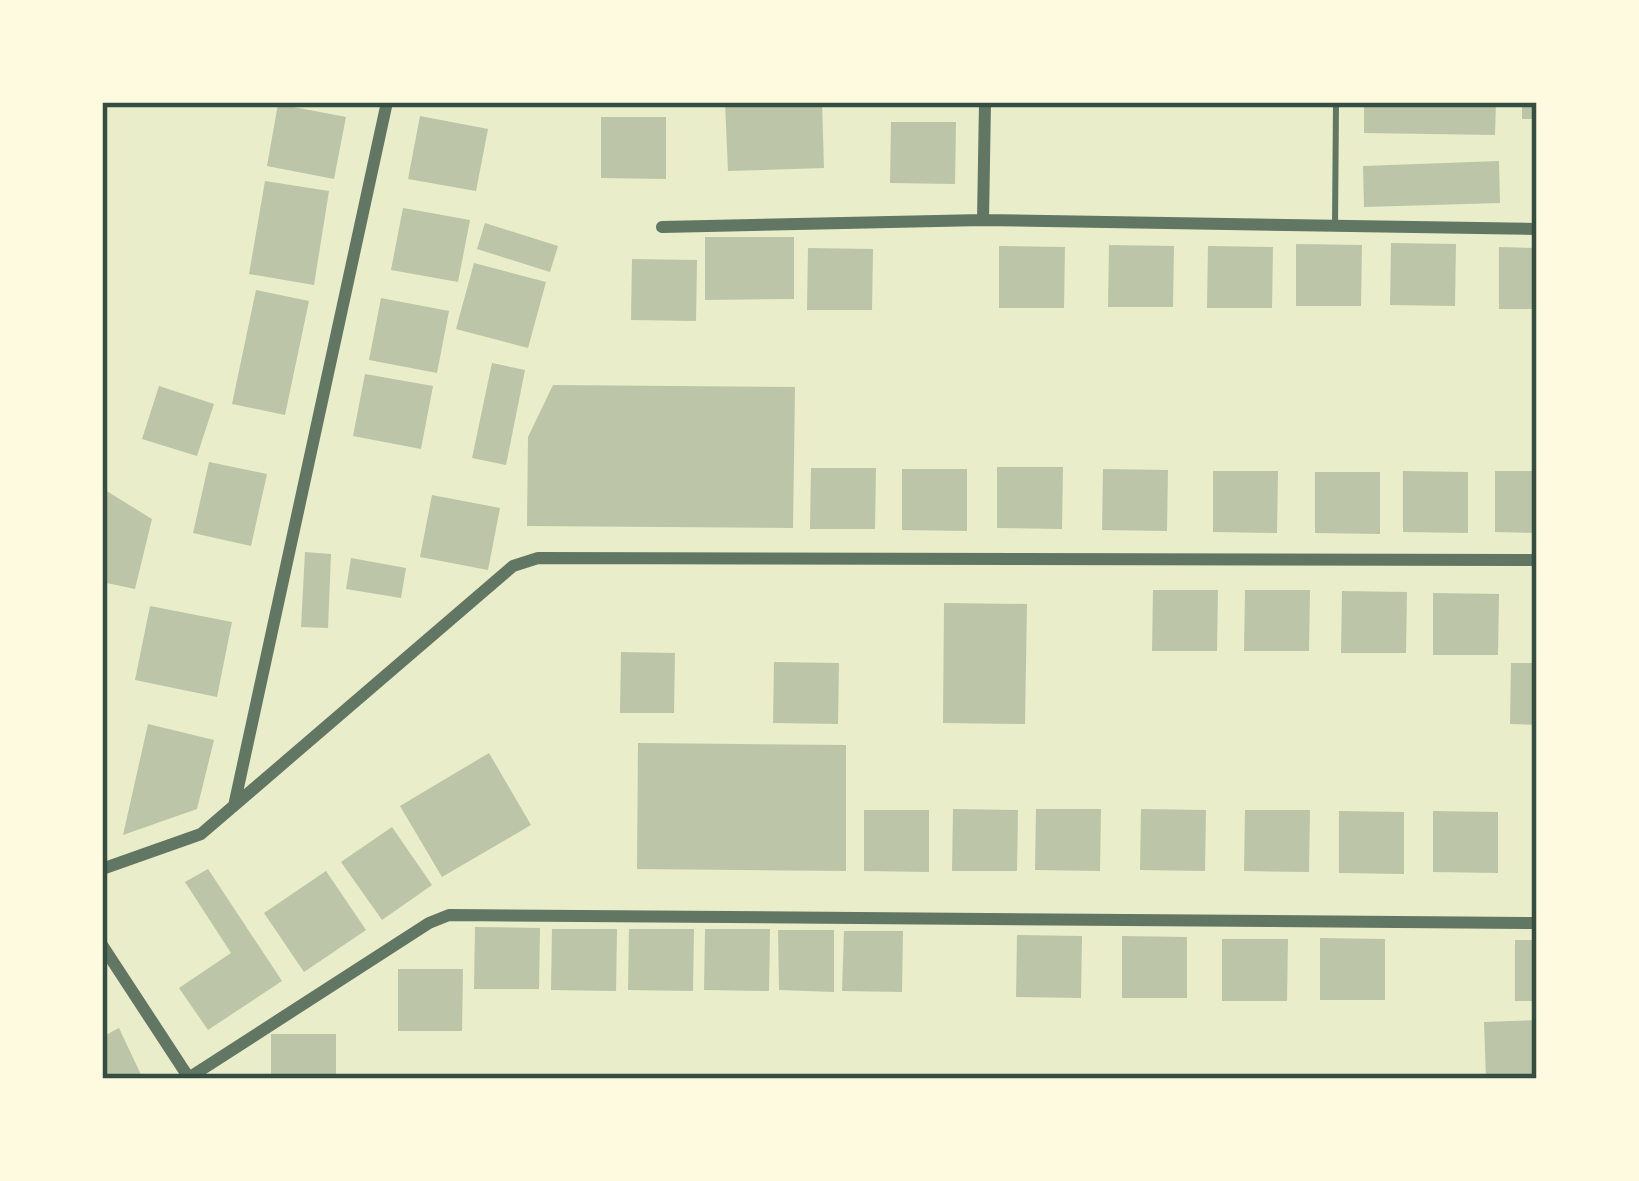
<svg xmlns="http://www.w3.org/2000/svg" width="1639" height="1181" viewBox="0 0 1639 1181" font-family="Arial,sans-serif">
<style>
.building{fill:#bcc5a7}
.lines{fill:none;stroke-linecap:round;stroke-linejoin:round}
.service{stroke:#617663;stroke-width:6}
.minor{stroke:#617663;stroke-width:12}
.neatline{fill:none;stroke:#344e41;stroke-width:4.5}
</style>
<rect width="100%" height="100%" fill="#e9edc9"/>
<path class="building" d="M725,102H822L824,168L728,171Z
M1364,102H1496L1495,135L1364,133Z
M1522,102H1537V119H1522Z
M278,104L346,117L334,179L267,166Z
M420,116L488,129L476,191L408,179Z
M601,117H666V179L601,178Z
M891,122H956L955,184L890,183Z
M1499,161L1500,203L1364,207L1363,166Z
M265,181L329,191L314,285L249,274Z
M403,208L470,220L458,282L391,270Z
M485,223L558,246L550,272L477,249Z
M705,237H794V299L705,300Z
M1391,243L1456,244L1455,306L1390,305Z
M1296,244L1362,245L1361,306H1296Z
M1109,245L1174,246L1173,307H1108Z
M999,246L1065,247L1064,308H999Z
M1208,246L1273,247L1272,308H1207Z
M1499,247L1537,248V309H1499Z
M808,248L873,249L872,310H807Z
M632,259L697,260L696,321L631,320Z
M474,263L546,282L528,348L456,329Z
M256,290L309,301L285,415L232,404Z
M381,298L449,311L437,373L369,360Z
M492,363L525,370L506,465L472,458Z
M365,374L433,386L421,449L353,436Z
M553,385L795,387L793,528L527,526L528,437Z
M159,386L214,404L197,456L142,439Z
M209,462L267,474L251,546L193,533Z
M997,467H1063L1062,529L997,528Z
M811,468H876L875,529H810Z
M902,469H967V531L902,530Z
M1103,469L1168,470L1167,531L1102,530Z
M1213,471H1278L1277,533L1213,532Z
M1403,471L1468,472V533L1403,532Z
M1495,471H1537V533L1495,532Z
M1315,472H1380V534L1315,533Z
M105,490L152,519L135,589L102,582Z
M432,495L500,508L488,570L420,557Z
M305,552L331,554L328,628L301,627Z
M351,558L406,568L401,598L346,589Z
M1153,590H1218L1217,651H1152Z
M1245,590H1310L1309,651H1244Z
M1342,591L1407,592L1406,653H1341Z
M1433,593L1499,594L1498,655H1433Z
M944,603L1027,604L1025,724L943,723Z
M150,606L232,622L217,697L135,680Z
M621,652L675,653L674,713H620Z
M774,662L839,663L838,724L773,723Z
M1511,663H1537V725L1510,724Z
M148,724L214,740L197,809L123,835Z
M638,743L846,745V871L637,869Z
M489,753L531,825L442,877L400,806Z
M953,809L1018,810L1017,871H952Z
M1036,809H1101L1100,871L1035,870Z
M1141,809L1206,810L1205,871L1140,870Z
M864,810H929V872L864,871Z
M1245,810H1310L1309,872L1244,871Z
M1339,811L1404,812V874L1339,873Z
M1433,811L1498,812V873L1433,872Z
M392,827L432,885L382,920L341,862Z
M208,869L282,981L208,1030L179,988L231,953L185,882Z
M326,871L366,930L304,972L264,913Z
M475,927L540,928L539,989H474Z
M552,929H617L616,991L551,990Z
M629,929H694L693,991L628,990Z
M705,929H770L769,991L704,990Z
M778,930H834V992L779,990Z
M844,931H903L902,992L842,991Z
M1017,935L1082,936L1081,998L1016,997Z
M1122,936L1187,937V998H1122Z
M1320,938L1385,939V1000H1320Z
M1222,939H1288L1287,1001H1222Z
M1515,940H1537V1001H1515Z
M398,969H463L462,1031H398Z
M1537,1020V1079H1486L1484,1022Z
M119,1028L143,1079H102V1037Z
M271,1034H336V1079H271Z"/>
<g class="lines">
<path class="service" d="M1335,226L1336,102"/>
<path class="minor" d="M983,220L985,102
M662,227L983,220L1537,229
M234,806L387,102
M102,869L201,834L513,566L538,558L1537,560
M102,945L189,1078
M187,1079L429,923L449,915L1537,923"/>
</g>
<rect width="1639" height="1181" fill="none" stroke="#fefae0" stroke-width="210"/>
<rect x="105" y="105" width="1429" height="971" class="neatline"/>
</svg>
